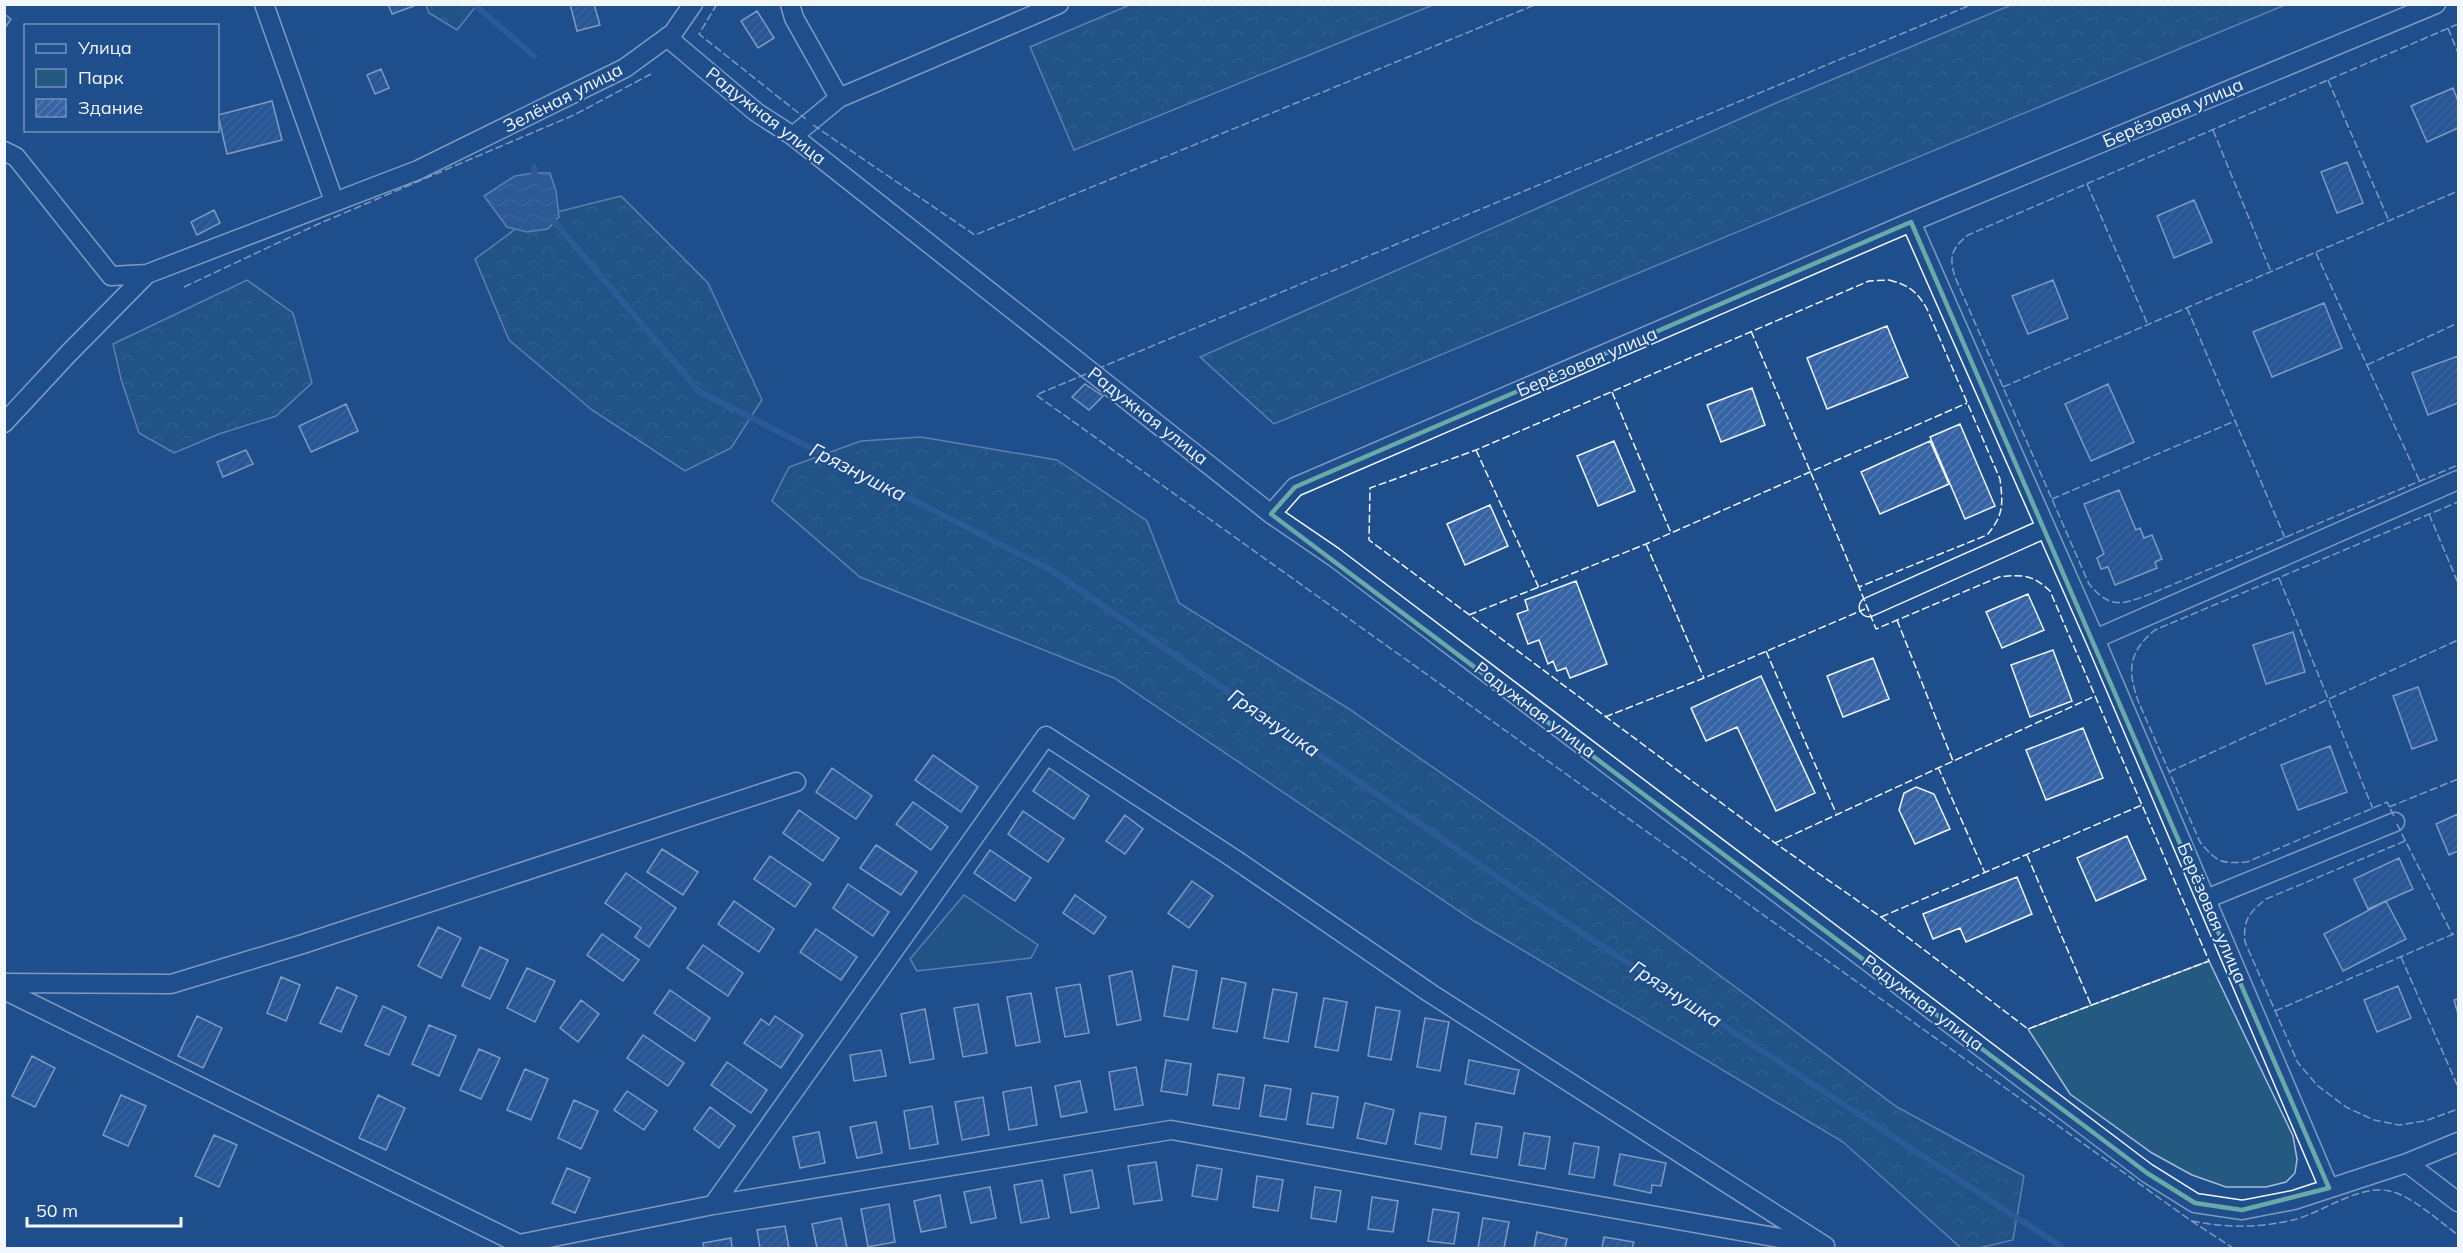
<svg xmlns="http://www.w3.org/2000/svg" width="2463" height="1253" viewBox="0 0 2463 1253" font-family="Mulish,sans-serif">
<style>
.forest{fill:url(#forest-crowns);stroke:#a8bbd7;stroke-width:1.5}
.park{fill:#245a82;stroke:#a8bbd7;stroke-width:1.5}
.water{fill:url(#water-waves);stroke:#a8bbd7;stroke-width:1.5}
.lines{fill:none;stroke-linecap:round;stroke-linejoin:round}
.stream{stroke:#3b69a3;stroke-width:6}
.building{fill:url(#building-hatch);stroke:#f2f6ff;stroke-width:1.5}
.minor-casing{stroke:#f2f6ff;stroke-width:21}
.minor{stroke:#1f4e8c;stroke-width:18}
.fence{stroke:#f2f6ff;stroke-width:1.5;stroke-dasharray:8 3;stroke-linecap:butt}
.marked{fill:none;stroke:#6aa9a8;stroke-width:4.5;stroke-linejoin:round}
.labels{text-anchor:middle;stroke-width:4.5;stroke-linejoin:round;paint-order:stroke}
.street-label{font-size:18px;fill:#f2f6ff;stroke:#1f4e8c}
.water-label{font-size:20px;font-style:italic;fill:#f2f6ff;stroke:#1f4e8c}
</style>
<defs>
<pattern id="forest-crowns" width="20" height="18" patternUnits="userSpaceOnUse" patternTransform="scale(1.5)"><rect width="20" height="18" fill="#245a82"/><path d="M2 6a3 3 0 1 1 6 0M12 15a3 3 0 1 1 6 0" fill="none" stroke="#447295"/></pattern>
<pattern id="water-waves" width="16" height="10" patternUnits="userSpaceOnUse" patternTransform="scale(1.5)"><rect width="16" height="10" fill="#3b69a3"/><path d="M0 5q4-4 8 0t8 0" fill="none" stroke="#587fb1"/></pattern>
<pattern id="building-hatch" width="6" height="6" patternUnits="userSpaceOnUse" patternTransform="scale(1.5)"><rect width="6" height="6" fill="#3563a3"/><path d="M-1 1l2-2M0 6l6-6M5 7l2-2" fill="none" stroke="#537ab1"/></pattern>
</defs>
<rect width="100%" height="100%" fill="#1f4e8c"/>
<path class="forest" d="M1132,4H1433V5L1074,150L1030,47Z
M426,5V4L477,5L457,30L429,13Z
M2011,5H2285L1274,424L1200,357L1776,103Z
M621,196L708,283L762,400L731,448L685,471L592,410L509,340L475,259L529,219Z
M247,280L293,313L312,383L276,416L219,434L174,453L139,433L121,379L113,344Z
M921,437L1057,460L1147,521L1179,603L1349,709L1536,839L1897,1107L2024,1176L2013,1240L1979,1248H1961L1843,1142L1474,921L1114,678L860,577L772,501L789,467L861,441Z"/>
<path class="park" d="M964,895L1038,945L1031,958L917,971L910,959Z
M2209,961L2293,1136L2297,1159L2295,1173L2286,1182L2266,1187H2226L2192,1175L2152,1153L2070,1094L2028,1029Z"/>
<path class="water" d="M534,173H550L556,191L559,217L548,229L527,232L507,227L484,196L515,176Z"/>
<g class="lines">
<path class="stream" d="M474,4L534,56
M534,167L535,180
M551,218L700,392L1051,570L1512,887L2063,1248"/>
</g>
<path class="building" d="M388,4H414V6L392,14Z
M570,4H594L600,25L577,31Z
M757,11L774,38L758,48L741,21Z
M4,14L11,19L4,29Z
M381,69L389,88L375,94L367,75Z
M2453,88L2458,101V128L2427,142L2411,106Z
M272,101L282,140L227,154L218,115Z
M2347,162L2363,203L2337,213L2321,172Z
M2194,200L2212,242L2174,258L2157,216Z
M214,210L220,223L197,235L191,222Z
M2053,280L2068,318L2028,334L2012,296Z
M2324,303L2342,348L2272,377L2253,332Z
M1887,326L1908,377L1827,409L1807,358Z
M2458,356V403L2428,415L2412,373Z
M1085,384L1103,396L1089,410L1072,397Z
M2108,384L2134,442L2091,461L2065,404Z
M1752,388L1765,425L1721,442L1707,405Z
M346,404L358,431L311,452L299,426Z
M1960,424L1995,506L1965,519L1930,437Z
M1614,441L1635,491L1598,506L1577,456Z
M1930,441L1949,484L1880,514L1861,472Z
M246,450L253,464L223,477L217,462Z
M2119,490L2136,530L2140,528L2144,538L2152,535L2162,559L2155,562L2157,568L2115,585L2108,567L2101,569L2097,558L2104,554L2084,504Z
M1490,505L1508,546L1465,565L1447,524Z
M1576,581L1607,664L1570,678L1566,668L1557,671L1553,661L1548,664L1539,640L1528,644L1517,614L1528,610L1525,600Z
M2028,594L2044,630L2002,648L1986,612Z
M2293,632L2305,672L2266,684L2253,645Z
M2053,650L2072,701L2030,717L2011,665Z
M1873,658L1889,699L1843,717L1827,676Z
M1761,676L1815,793L1776,811L1737,727L1706,741L1691,708Z
M2418,687L2437,740L2412,749L2393,696Z
M2083,728L2103,778L2046,800L2026,750Z
M2330,746L2347,792L2298,810L2281,765Z
M933,755L978,787L961,812L915,780Z
M832,768L872,796L856,819L816,792Z
M1049,768L1089,796L1074,819L1033,791Z
M1916,787L1934,794L1950,829L1915,844L1899,810L1904,793Z
M913,802L948,827L931,850L896,824Z
M799,810L839,838L823,861L783,833Z
M1023,811L1064,839L1048,862L1008,834Z
M2458,814V851L2449,855L2436,824Z
M1125,815L1143,829L1125,854L1106,841Z
M2127,836L2146,879L2096,901L2077,858Z
M876,845L917,872L901,895L860,868Z
M662,849L698,872L683,895L647,872Z
M990,850L1031,878L1015,901L974,873Z
M770,856L811,884L795,907L754,879Z
M2399,858L2413,889L2368,909L2354,879Z
M626,873L676,908L649,947L635,937L641,928L605,903Z
M2017,877L2032,914L1966,942L1960,928L1933,939L1923,914Z
M1192,881L1213,896L1189,928L1168,913Z
M848,884L889,912L873,936L833,908Z
M1075,895L1106,917L1094,934L1063,913Z
M734,901L774,929L759,952L718,924Z
M2386,901L2406,939L2343,971L2324,934Z
M438,927L461,938L441,978L418,966Z
M816,929L857,957L841,980L800,952Z
M602,934L639,960L623,981L587,955Z
M703,945L743,973L728,996L687,968Z
M480,947L508,960L490,999L462,986Z
M1173,966L1197,971L1188,1020L1164,1016Z
M527,968L555,981L535,1022L507,1008Z
M1132,971L1141,1020L1117,1025L1109,976Z
M281,977L300,985L286,1021L267,1013Z
M1222,978L1246,983L1237,1032L1213,1028Z
M1080,984L1089,1033L1065,1037L1056,988Z
M2398,986L2411,1018L2377,1032L2364,1000Z
M337,987L357,996L341,1032L320,1023Z
M1273,989L1297,993L1288,1042L1264,1038Z
M670,990L710,1018L695,1041L654,1013Z
M1031,993L1040,1042L1016,1046L1007,997Z
M1324,998L1347,1002L1338,1051L1315,1047Z
M2458,999V1014L2454,1000Z
M581,1000L599,1014L578,1042L560,1028Z
M978,1004L987,1053L963,1057L954,1008Z
M383,1006L406,1017L389,1055L365,1045Z
M1376,1007L1400,1011L1391,1060L1368,1056Z
M925,1009L934,1059L910,1063L901,1014Z
M197,1016L222,1028L203,1068L178,1056Z
M775,1016L803,1035L781,1068L744,1043L761,1019L769,1025Z
M1425,1018L1449,1022L1440,1071L1417,1067Z
M429,1025L456,1036L439,1076L412,1064Z
M643,1035L684,1063L668,1086L627,1058Z
M479,1049L500,1058L481,1099L460,1090Z
M881,1050L886,1076L854,1081L850,1055Z
M32,1056L55,1068L35,1107L12,1096Z
M1166,1060L1191,1064L1187,1095L1161,1091Z
M1469,1060L1519,1070L1514,1094L1465,1084Z
M727,1062L767,1090L751,1113L711,1085Z
M1136,1067L1143,1105L1115,1110L1109,1072Z
M525,1069L548,1079L531,1120L507,1110Z
M1218,1074L1244,1078L1239,1109L1213,1105Z
M1080,1081L1087,1112L1061,1117L1055,1086Z
M1265,1085L1291,1089L1286,1120L1260,1116Z
M1031,1087L1037,1125L1009,1130L1003,1092Z
M627,1091L657,1111L644,1130L614,1110Z
M1312,1093L1338,1097L1333,1128L1307,1124Z
M121,1095L146,1106L128,1146L103,1135Z
M378,1095L405,1108L386,1150L359,1138Z
M983,1097L989,1135L962,1140L955,1102Z
M574,1100L598,1111L581,1149L558,1138Z
M1365,1103L1394,1110L1386,1144L1357,1138Z
M932,1106L938,1144L910,1149L904,1111Z
M710,1107L735,1126L719,1148L694,1129Z
M1420,1113L1446,1117L1441,1149L1415,1144Z
M876,1122L882,1153L857,1158L850,1127Z
M1476,1123L1502,1127L1497,1158L1471,1154Z
M819,1132L825,1163L800,1168L793,1137Z
M1524,1133L1550,1137L1545,1169L1519,1165Z
M214,1135L237,1145L219,1187L195,1176Z
M1574,1143L1599,1147L1594,1178L1569,1174Z
M1620,1154L1666,1163L1661,1186L1652,1185L1651,1193L1614,1185Z
M1156,1162L1162,1200L1134,1204L1128,1166Z
M1197,1165L1222,1169L1217,1200L1192,1196Z
M567,1168L590,1178L575,1213L552,1203Z
M1092,1170L1099,1208L1071,1213L1064,1175Z
M1257,1176L1283,1180L1278,1211L1253,1207Z
M1042,1180L1049,1218L1021,1223L1014,1185Z
M990,1187L996,1218L971,1223L964,1192Z
M1315,1187L1341,1191L1336,1222L1311,1218Z
M940,1195L946,1227L921,1232L914,1201Z
M1372,1197L1398,1201L1393,1232L1368,1229Z
M889,1204L895,1242L868,1247L861,1209Z
M1433,1209L1459,1213L1454,1244L1428,1241Z
M841,1218L847,1248H817L812,1224Z
M1483,1218L1509,1222L1504,1248H1478Z
M785,1226L789,1248H760L757,1230Z
M1537,1232L1567,1239L1565,1248H1534Z
M1604,1237L1634,1242L1632,1248H1602Z
M731,1238L732,1248H704L703,1243Z"/>
<g class="lines">
<defs>
<path id="minor" d="M264,4L334,201
M790,4L794,18L839,98
M667,37L756,112L793,136L1271,514L1334,557L2147,1173L2195,1203L2242,1210L2294,1200L2407,1163L2458,1142
M793,136L839,98L1059,4
M4,151L16,157L111,276L147,274L418,170L625,68L673,33L693,4
M1911,222L2095,639L2329,1188
M4,423L69,353L147,274
M1271,514L1295,487L1911,222L2436,4
M1869,607L2046,528
M2095,639L2458,480
M2206,899L2395,822
M4,983L171,984L303,944L796,782
M4,990L519,1244L713,1205L1171,1130L1825,1246L1430,993L1236,860L1046,736L713,1205
M2407,1163L2458,1202"/>
</defs>
<use href="#minor" class="minor-casing"/>
<use href="#minor" class="minor"/>
<path class="fence" d="M717,4L699,34L806,119
M2458,24L1968,235C1951,249 1949,257 1955,277L2089,584C2110,609 2122,605 2150,594L2458,465
M2448,28L2458,53
M2328,80L2389,221
M813,125L975,235L1537,4
M2213,130L2271,272
M2087,184L2148,325
M2316,253L2420,482
M1889,280C1908,285 1917,291 1927,309L2000,479C2003,504 2004,515 1987,535L1859,587L1876,629L1999,577C2023,574 2033,575 2050,591L2209,961L2028,1029L1881,917L1775,843L1369,540L1370,488L1476,450L1869,281Z
M184,287L316,225L574,115L651,74
M2187,308L2285,538
M1751,331L1859,587
M2367,365L2458,323
M1097,369L1973,4
M1086,374L1036,395L2190,1220L2233,1248
M2003,387L2458,191
M1612,392L1671,533
M1476,450L1539,588
M2052,499L2235,421
M2429,514L2458,583
M1646,544L1704,678
M2279,578L2373,809
M1469,615L1646,544L1967,403
M1897,620L1953,761
M1766,651L1836,813
M1605,717L1704,678L1865,609
M1938,767L1985,873
M2169,772L2458,640
M2389,807L2458,779
M2394,816L2387,802L2247,862C2220,864 2217,862 2200,842L2139,703C2127,671 2128,652 2155,630L2458,502
M2397,824L2452,934
M2405,841L2266,899C2249,913 2243,919 2245,942L2298,1063L2318,1086L2346,1107L2374,1120L2399,1125L2425,1121L2458,1109
M1775,843L2095,696
M2027,855L2091,1005
M1881,917L2142,805
M2401,957L2458,1087
M2275,1011L2458,932
M2192,1221C2226,1228 2259,1228 2293,1220C2322,1213 2359,1184 2389,1191C2411,1195 2440,1222 2458,1235"/>
</g>
<path d="M0 0H2463V1253H0ZM1911,222L2329,1188L2242,1210L2195,1203L2147,1173L1271,514L1295,487Z" fill="#1f4e8c" fill-opacity=".55" fill-rule="evenodd"/>
<path class="marked" d="M1911,222L2329,1188L2242,1210L2195,1203L2147,1173L1271,514L1295,487Z"/>
<g class="labels">
<g class="street-label">
<text transform="translate(563 98) rotate(-27)" y="6">Зелёная улица</text>
<text transform="translate(2173 113) rotate(-23)" y="6">Берёзовая улица</text>
<text transform="translate(766 116) rotate(38)" y="6">Радужная улица</text>
<text transform="translate(1587 362) rotate(-23)" y="6">Берёзовая улица</text>
<text transform="translate(1148 416) rotate(38)" y="6">Радужная улица</text>
<text transform="translate(1535 710) rotate(37)" y="6">Радужная улица</text>
<text transform="translate(2212 913) rotate(67)" y="6">Берёзовая улица</text>
<text transform="translate(1923 1003) rotate(37)" y="6">Радужная улица</text>
</g>
<g class="water-label">
<text transform="translate(858 472) rotate(27)" y="7">Грязнушка</text>
<text transform="translate(1274 723) rotate(34)" y="7">Грязнушка</text>
<text transform="translate(1676 994) rotate(33)" y="7">Грязнушка</text>
</g>
</g>
<rect width="2463" height="1253" fill="none" stroke="#f2f6ff" stroke-width="12"/>
<rect x="24" y="24" width="195" height="108" fill="#1f4e8c" stroke="#7391ba" stroke-width="1.5"/>
<rect x="36" y="44" width="30" height="9" fill="#1f4e8c" stroke="#7391ba" stroke-width="1.5"/>
<text x="78" y="54" font-size="18" fill="#f2f6ff">Улица</text>
<rect x="36" y="69" width="30" height="18" fill="#245a82" stroke="#7391ba" stroke-width="1.5"/>
<text x="78" y="84" font-size="18" fill="#f2f6ff">Парк</text>
<rect x="36" y="99" width="30" height="18" fill="url(#building-hatch)" stroke="#7391ba" stroke-width="1.5"/>
<text x="78" y="114" font-size="18" fill="#f2f6ff">Здание</text>
<path d="M27 1217v9h154v-9" fill="none" stroke="#f2f6ff" stroke-width="3"/>
<text x="36" y="1217" font-size="18" fill="#f2f6ff" stroke="#1f4e8c" stroke-width="4.5" paint-order="stroke">50 m</text>
</svg>
